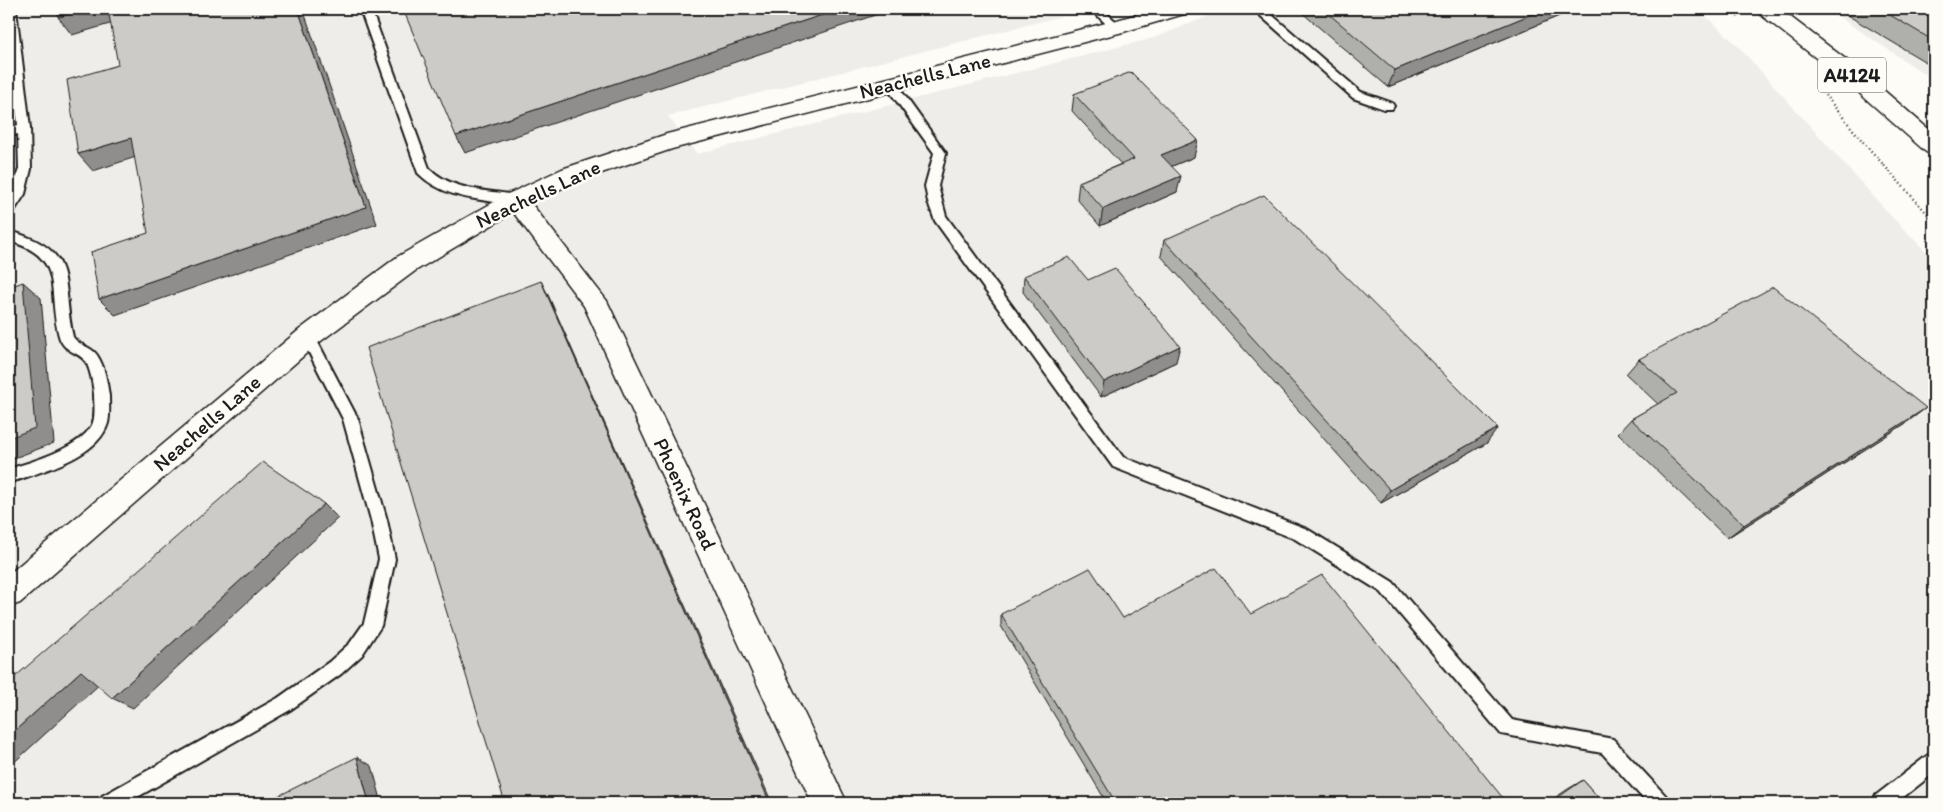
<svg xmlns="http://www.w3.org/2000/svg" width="1943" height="812" viewBox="0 0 1943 812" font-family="Itim,sans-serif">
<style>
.built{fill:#eeede9}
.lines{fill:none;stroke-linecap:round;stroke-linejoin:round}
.service-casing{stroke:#1c1c1c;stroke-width:4}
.minor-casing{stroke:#1c1c1c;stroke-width:3}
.tertiary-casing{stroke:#1c1c1c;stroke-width:3}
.primary-casing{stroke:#1c1c1c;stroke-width:3}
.path{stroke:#1c1c1c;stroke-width:2.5;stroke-dasharray:1 3;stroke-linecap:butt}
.service{fill:#fdfcf7;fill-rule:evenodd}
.minor{fill:#fdfcf7;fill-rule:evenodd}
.tertiary{fill:#fdfcf7;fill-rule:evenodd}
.primary{fill:#fdfcf7;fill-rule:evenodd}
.wall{fill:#afafac;stroke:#1c1c1c}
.shaded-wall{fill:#8f8e8c;stroke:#1c1c1c}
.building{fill:#cccbc8;stroke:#1c1c1c}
.labels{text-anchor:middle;stroke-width:5;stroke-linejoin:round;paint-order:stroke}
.shield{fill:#fdfcf7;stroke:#605f5e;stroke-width:1}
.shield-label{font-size:20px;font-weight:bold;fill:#1c1c1c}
.street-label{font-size:21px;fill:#1c1c1c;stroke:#fdfcf7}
</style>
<rect width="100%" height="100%" fill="#fdfcf7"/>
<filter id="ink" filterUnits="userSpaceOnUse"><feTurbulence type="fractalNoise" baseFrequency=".02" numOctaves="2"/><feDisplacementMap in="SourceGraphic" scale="10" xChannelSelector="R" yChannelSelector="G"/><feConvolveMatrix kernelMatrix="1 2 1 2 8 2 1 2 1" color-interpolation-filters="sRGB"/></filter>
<g filter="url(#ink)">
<path class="built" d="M9,9H1090L668,116L697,154L1154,38L1226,9H1698L1737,45L1891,216L1934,260V803H9Z
M1827,9H1934V80Z"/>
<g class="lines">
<defs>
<path id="service" d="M9,9H16L30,128L31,169L25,194L14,211L9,213V198L19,169L18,134L9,136V128L18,125L9,48Z
M360,9H371L429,168C452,191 485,190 516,195L521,197L523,200L521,203L516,205C481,199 445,200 418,173Z
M1091,9H1102L1122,27L1120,30H1112Z
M1253,9H1265L1361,92L1392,103L1394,106L1392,109H1384L1353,98Z
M891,81L895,82L946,153L938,186L946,216L1123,457L1307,529L1393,582L1512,720L1613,739L1666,796L1668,803H1647L1602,753L1501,734L1381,592L1295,539L1113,467L935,221L928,202L925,186L934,153L885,85Z
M9,231C80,250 60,280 73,337C79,346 91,346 97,355C105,367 107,382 109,396C109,404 110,414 108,423C98,458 39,472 9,483V469C33,461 79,449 92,425C96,416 94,403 94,394C93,385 91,373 87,364C81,351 64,354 59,336C46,291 67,257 9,241Z
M308,331L313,333L358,419L387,520L395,559L381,626L362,655L341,674L290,710L127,803H100L102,796L278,698L329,662L350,643L364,623L379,559L371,520L343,419L301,337L303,333Z
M1934,752V773L1896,803H1873L1875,796L1928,755Z"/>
<path id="minor" d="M516,191L524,194L607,301L847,803H812L584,306L504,200L508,194Z"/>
<path id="tertiary" d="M1155,9H1187L1184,14L1123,32L672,149L578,181L524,206L415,271L317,344L20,603L9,607V574L299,330L397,257L508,194L562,169L667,134L1110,22Z"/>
<path id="primary" d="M1757,9H1780L1865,74L1934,134V154L1926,152L1849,84L1760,14Z"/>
</defs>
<use href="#service" class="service-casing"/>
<use href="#minor" class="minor-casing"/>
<use href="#tertiary" class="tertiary-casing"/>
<use href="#primary" class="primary-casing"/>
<path class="path" d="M1728,9L1739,17
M1820,89L1864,143L1934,221"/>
<use href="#service" class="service"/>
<use href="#minor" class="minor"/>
<use href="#tertiary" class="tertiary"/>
<use href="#primary" class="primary"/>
</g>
<path class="wall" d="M1299,9H1576L1388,87L1299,10Z
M1837,9H1934V67Z
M1074,94L1194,157L1172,166L1177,192L1100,226L1077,199L1079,182L1121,164L1072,111Z
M1164,240L1487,443L1381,503L1161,256Z
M1024,276L1088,280L1176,362L1101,397L1023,292Z
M1639,359L1906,423L1727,538L1618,433L1631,419L1658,404L1626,374Z
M1001,614L1123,618L1251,614L1507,803H1107L1001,626Z
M1583,780L1603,803H1547L1568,789Z"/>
<path class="shaded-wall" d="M90,9H111L120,21L72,35L58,17Z
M298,9H303L377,224L115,315L99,299L366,207Z
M840,9H893L465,153L456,136Z
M1544,9H1576L1388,87L1395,70Z
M131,138L145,154L93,171L78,154Z
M1198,140L1194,157L1158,172L1161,155Z
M1181,176L1177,192L1100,226L1103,209Z
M541,281L549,297L772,803H770Z
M23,282L41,298L54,443L9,460V438Z
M1180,346L1176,362L1101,397L1104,382Z
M1926,408L1906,423L1727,538L1744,525Z
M1498,428L1487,443L1381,503L1390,490Z
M324,504L338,518L133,708L112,698Z
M81,671L102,682L9,767V736Z
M357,757L372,766L382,803H369Z"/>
<path class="building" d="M57,9H90L58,17Z
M108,9H298L366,207L99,299L91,252L148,233L131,138L78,154L67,80L118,65Z
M403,9H840L456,136Z
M1323,9H1544L1395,70Z
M1880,9H1934V41Z
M1131,72L1198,140L1161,155L1181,176L1103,209L1079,182L1134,159L1074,94Z
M1264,195L1498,428L1390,490L1164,240Z
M1069,257L1088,280L1115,268L1180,346L1104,382L1024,276Z
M541,281L770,803H505L366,348Z
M23,282L35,428L9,438V287Z
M1773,287L1926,408L1744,525L1631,419L1677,393L1639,359Z
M263,462L324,504L112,698L81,671L9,736V682Z
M1090,568L1123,618L1216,568L1251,614L1322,575L1507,803H1116L1001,614Z
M357,757L369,803H264Z
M1583,780L1603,803H1550Z"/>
</g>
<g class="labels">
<rect class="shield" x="1818" y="57.5" width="68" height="35" rx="4"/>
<g class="shield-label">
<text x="1852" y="82">A4124</text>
</g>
<g class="street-label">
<text transform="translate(925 76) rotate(-14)" y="7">Neachells Lane</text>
<text transform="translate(538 194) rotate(-25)" y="7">Neachells Lane</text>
<text transform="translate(207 423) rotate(-41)" y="7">Neachells Lane</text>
<text transform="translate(685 494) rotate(65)" y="7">Phoenix Road</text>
</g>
</g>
<rect width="1943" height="812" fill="none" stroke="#fdfcf7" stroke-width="30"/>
<rect x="15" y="15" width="1913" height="782" fill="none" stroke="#1c1c1c" stroke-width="2" filter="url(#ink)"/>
</svg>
